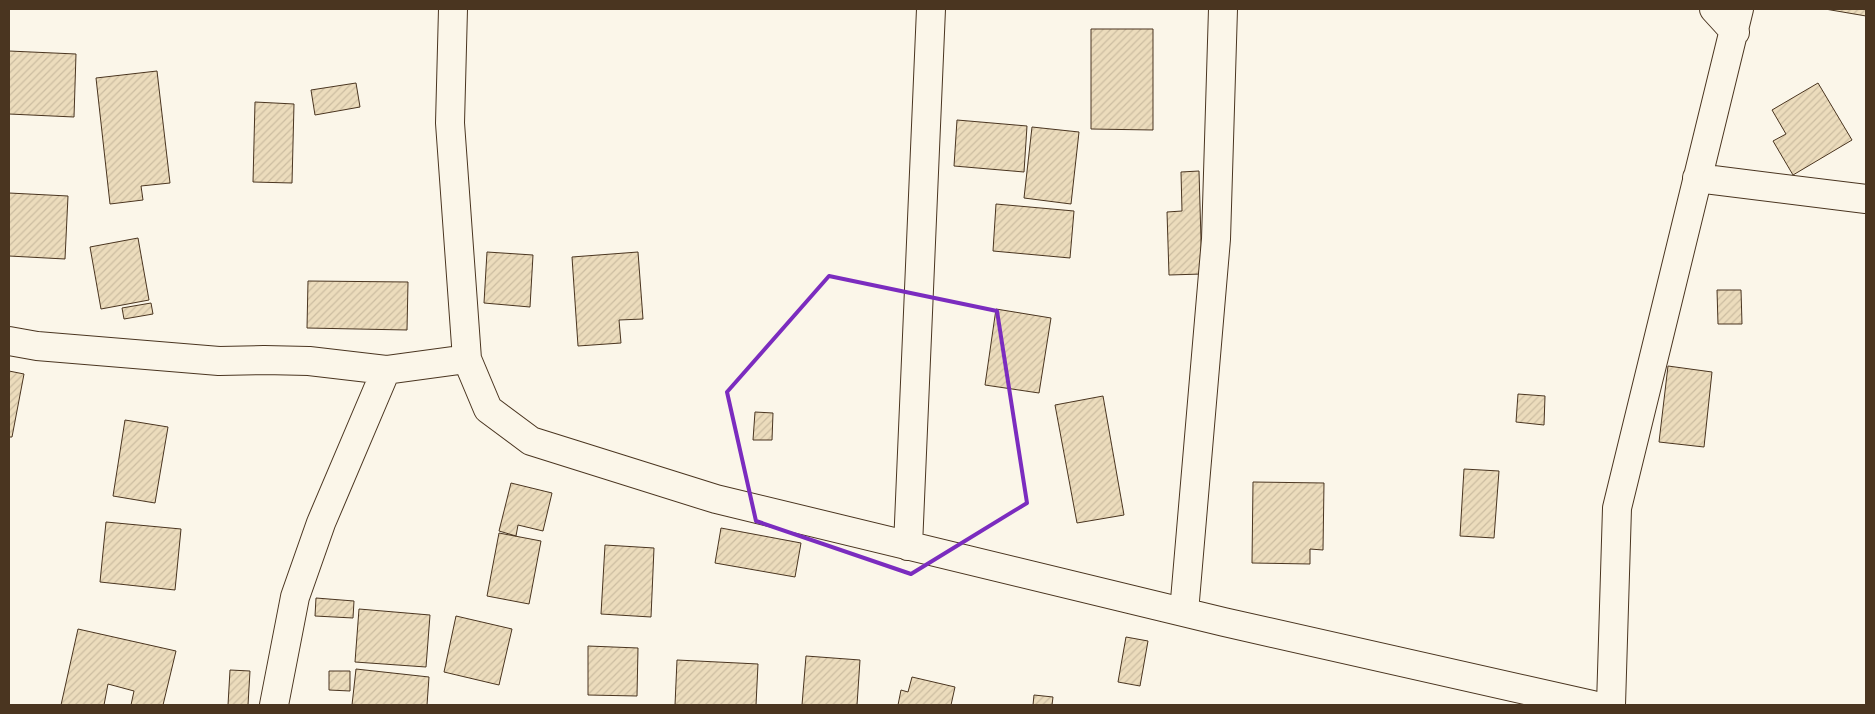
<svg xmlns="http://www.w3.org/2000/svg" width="1875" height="714" viewBox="0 0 1875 714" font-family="'IBM Plex Sans',sans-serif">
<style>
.building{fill:url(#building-hatch);stroke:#4a3520}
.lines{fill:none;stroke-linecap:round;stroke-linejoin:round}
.minor-casing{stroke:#4a3520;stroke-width:30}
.minor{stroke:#fbf6e9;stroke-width:28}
.marked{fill:none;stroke:#7b2cbf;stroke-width:4;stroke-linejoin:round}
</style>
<defs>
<pattern id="building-hatch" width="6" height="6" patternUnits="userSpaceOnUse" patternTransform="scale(1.25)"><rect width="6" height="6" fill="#ecdcbc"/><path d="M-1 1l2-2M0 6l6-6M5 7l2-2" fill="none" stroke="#ccbda1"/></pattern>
</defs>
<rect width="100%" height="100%" fill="#fbf6e9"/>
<path class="building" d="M1825,9H1866V16Z
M1091,29H1153V130L1091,129Z
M9,51L76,54L74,117L9,114Z
M157,71L170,183L141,186L143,200L110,204L96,78Z
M356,83L360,107L315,115L311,90Z
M1818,83L1852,140L1793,175L1773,141L1786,134L1772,110Z
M255,102L294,104L292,183L253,182Z
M957,120L1027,126L1024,172L954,166Z
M1032,127L1079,132L1071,204L1024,198Z
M1199,171L1202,274L1169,275L1167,212L1182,211L1181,172Z
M9,193L68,196L65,259L9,256Z
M996,204L1074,211L1070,258L993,251Z
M138,238L149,300L101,309L90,247Z
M487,252L533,255L530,307L484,303Z
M638,252L643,319L619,320L621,343L578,346L572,257Z
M308,281L408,282L407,330L307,328Z
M1717,290H1741L1742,324H1718Z
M151,303L153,314L124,319L122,308Z
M996,309L1051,318L1039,393L985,385Z
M1668,366L1712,372L1704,447L1659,442Z
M9,371L24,374L12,437H9Z
M1518,394L1545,396L1544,425L1516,422Z
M1103,396L1124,515L1077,523L1055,405Z
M755,412L773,413L772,440H753Z
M125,420L168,427L155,503L113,496Z
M1464,469L1499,471L1494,538L1460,536Z
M1253,482L1324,483L1323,550L1310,549V564L1252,563Z
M511,483L552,493L543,531L518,525L516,536L499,531Z
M106,522L181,529L175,590L100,582Z
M721,528L801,543L795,577L715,563Z
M499,533L541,541L529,604L487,596Z
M605,545L654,548L651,617L601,614Z
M316,598L354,601L353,618L315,616Z
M359,609L430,615L426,667L355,662Z
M456,616L512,629L499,685L444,672Z
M78,629L176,651L163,705H131L134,691L108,684L104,705H61Z
M1126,637L1148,641L1140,686L1118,682Z
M588,646L638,648L637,696L588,695Z
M806,656L860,660L857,705H802Z
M677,660L758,664L756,705H675Z
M356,669L429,677L427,705H352Z
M230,670L250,671L248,705H228Z
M329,671H350V691L329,690Z
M912,677L955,687L951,705H898L901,690L908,692Z
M1034,695L1053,697L1052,705H1033Z"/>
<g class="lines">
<defs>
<path id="minor" d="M453,9L450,123L467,359L488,409L531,441L716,499L1224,622L1592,705
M1714,9L1735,32
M1697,178L1866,199
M9,341L37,346L219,361L264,360L309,361L386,370L467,359
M908,546L931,9
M1184,612L1216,239L1223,9
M274,705L295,597L321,523L386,370
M1611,705L1617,508L1739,9"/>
</defs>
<use href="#minor" class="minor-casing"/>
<use href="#minor" class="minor"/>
</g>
<path class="marked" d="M829,276L997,311L1027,503L911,574L756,521L727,392Z"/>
<rect width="1875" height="714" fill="none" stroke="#4a3520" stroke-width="20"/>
</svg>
